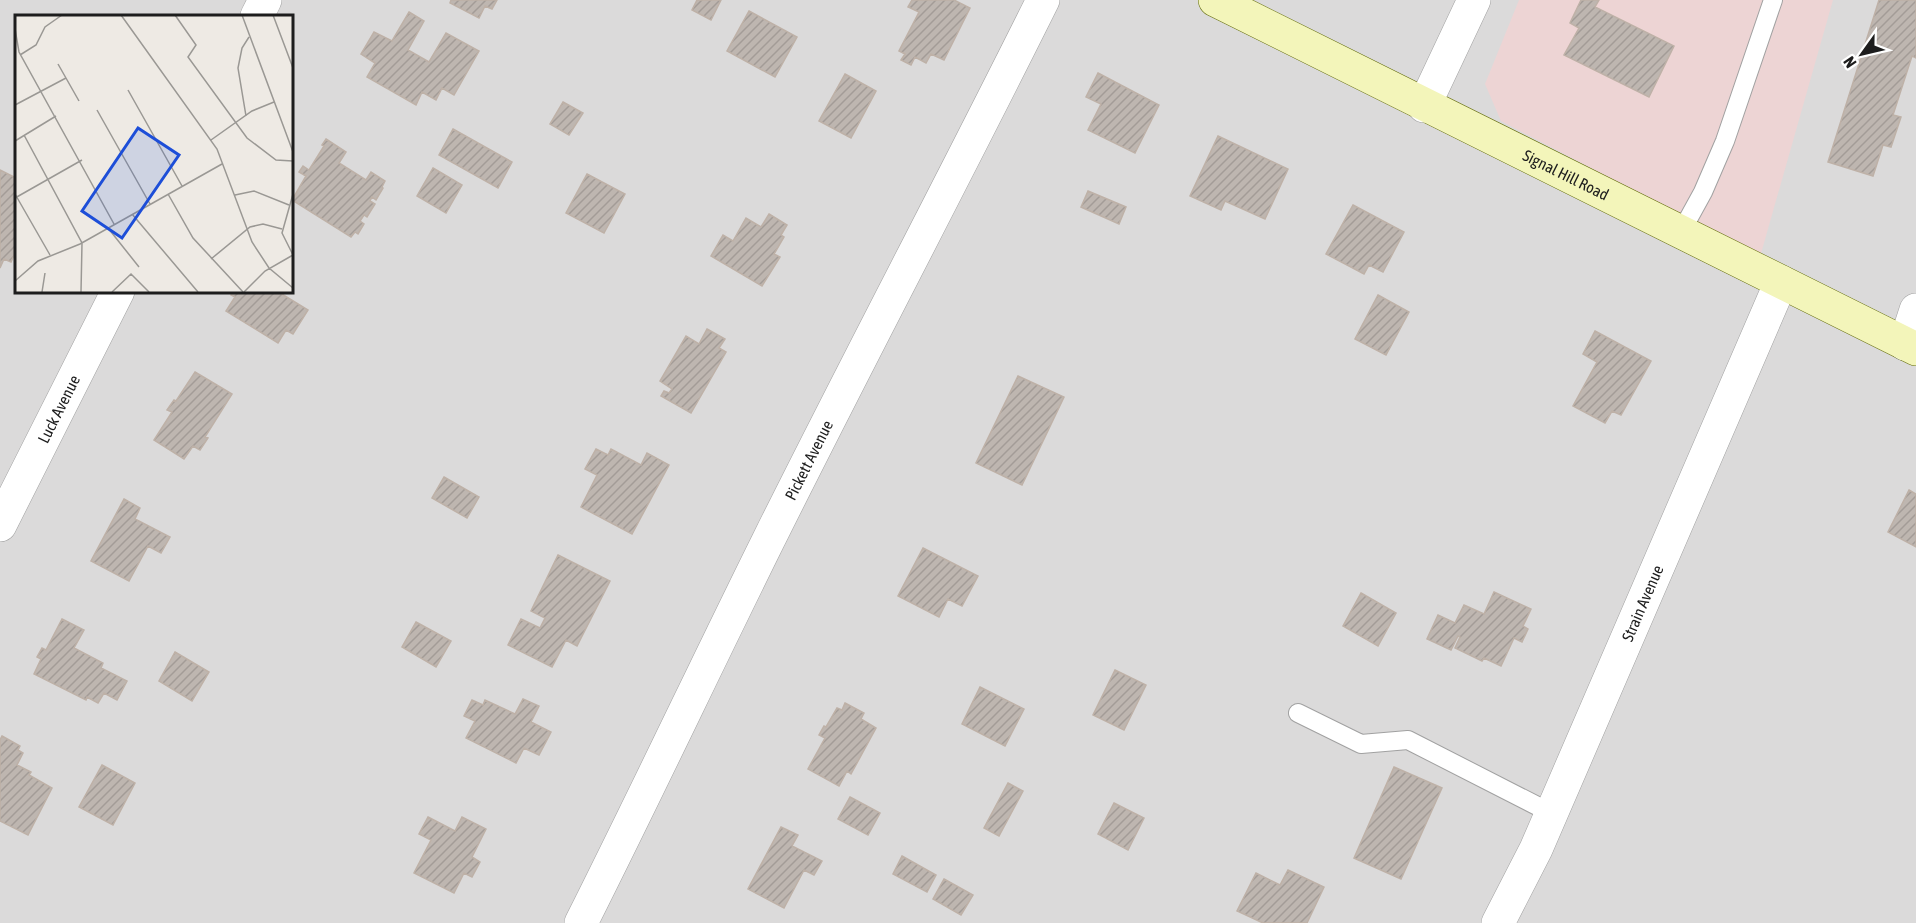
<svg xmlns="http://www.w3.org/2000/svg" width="1916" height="923" viewBox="0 0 1916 923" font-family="'Asap Condensed',sans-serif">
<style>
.residential{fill:#dbdada;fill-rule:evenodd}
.commercial{fill:#edd4d4}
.building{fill:url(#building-hatch);stroke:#beb1a7;stroke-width:1.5}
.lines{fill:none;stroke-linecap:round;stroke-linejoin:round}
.lane-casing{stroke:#a1a1a1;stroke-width:20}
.street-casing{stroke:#a1a1a1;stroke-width:34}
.secondary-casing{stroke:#636c0c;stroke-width:34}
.lane{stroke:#fff;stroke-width:18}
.street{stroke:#fff;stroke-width:33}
.secondary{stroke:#f3f5ba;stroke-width:33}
.labels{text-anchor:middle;stroke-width:4.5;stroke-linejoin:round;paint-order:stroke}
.street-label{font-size:16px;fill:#1d1d1d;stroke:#fff}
.inset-road{fill:none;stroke:#9a9894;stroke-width:1.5}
.view{fill:#1d4ed8;fill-opacity:0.15;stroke:#1d4ed8;stroke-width:3}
.inset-edge{fill:none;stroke:#1d1d1d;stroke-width:3}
</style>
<defs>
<pattern id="building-hatch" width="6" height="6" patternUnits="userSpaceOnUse" patternTransform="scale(1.5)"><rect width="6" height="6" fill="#beb6b0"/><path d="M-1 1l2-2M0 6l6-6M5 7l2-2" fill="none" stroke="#a39c97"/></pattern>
</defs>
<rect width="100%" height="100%" fill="#eeeae4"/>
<path class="residential" d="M0,0H1916V923H0ZM16,16H291V291H16Z"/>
<path class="commercial" d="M1519,0H1833L1760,257L1501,121L1485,84Z"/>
<path class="building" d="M451,0H497L492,9L485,6L479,18L450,3Z
M697,0H721L711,20L692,10Z
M912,0H954L970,8L944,60L931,54L926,63L915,57L911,65L901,60L905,54L899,51L919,12L908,7Z
M1581,0H1599L1595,7L1674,46L1649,97L1564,55L1579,28L1570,23Z
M1879,0H1916V58L1912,56L1893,115L1901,117L1891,147L1883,145L1873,176L1828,162Z
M749,11L797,37L775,77L727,51Z
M409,12L424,21L408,50L429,62L446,33L479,51L454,95L442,88L436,100L422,92L416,105L367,77L375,63L361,54L374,32L392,41Z
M1098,73L1159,105L1135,153L1088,130L1101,104L1086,97Z
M845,74L876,91L851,138L819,121Z
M563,102L583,113L569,135L550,124Z
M453,129L512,162L498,188L439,155Z
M1218,136L1288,169L1265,219L1225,201L1221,210L1190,196Z
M326,139L346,152L339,163L366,180L371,172L385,181L382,187L383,188L376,200L372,197L370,201L375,204L367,217L364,215L360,221L364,224L358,234L355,232L351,237L292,200L306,176L299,172L303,166L309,170L324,146L322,145Z
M433,168L462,185L446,213L417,196Z
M0,170L16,178V251L11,262L4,259L0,268Z
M587,174L625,194L604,233L566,213Z
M1088,191L1126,207L1119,224L1081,207Z
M1353,205L1404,232L1383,272L1369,265L1364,274L1326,254Z
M769,214L787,225L781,235L784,237L774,254L780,257L762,286L711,256L723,235L733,241L746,218L761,227Z
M233,291H277L308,310L293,334L286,330L278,343L226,311L235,297L231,295Z
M1378,295L1409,312L1386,355L1355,339Z
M707,329L725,339L719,348L726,352L691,413L661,396L664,391L669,393L672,389L660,381L686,336L699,344Z
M1595,331L1651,361L1621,415L1612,411L1605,423L1573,406L1597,362L1583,354Z
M195,372L232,394L205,437L208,438L200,450L193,446L184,459L154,440L172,412L167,410L174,400L176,401Z
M1018,376L1064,397L1022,485L976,463Z
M596,449L608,455L611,449L641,465L647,453L669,465L632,534L581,507L597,475L585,469Z
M444,477L479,497L467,518L432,498Z
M1909,490L1916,494V547L1888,532Z
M124,499L140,508L135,519L170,537L161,553L148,546L129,581L91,561Z
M923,548L978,576L962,606L948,599L939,617L898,596Z
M558,555L610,581L577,646L566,640L552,667L508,645L521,619L540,628L545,618L531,611Z
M1494,592L1531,609L1523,626L1528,629L1522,642L1514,638L1501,666L1484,658L1482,661L1455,648L1460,637L1458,636L1451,650L1427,639L1438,615L1455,623L1464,605L1484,614Z
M1361,593L1396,613L1378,646L1343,626Z
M62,619L84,630L74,648L103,663L101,668L127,681L117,700L104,693L98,703L87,697L86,700L34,674L41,659L37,657L42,648L46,650Z
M416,622L451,641L436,667L402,647Z
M175,652L209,672L192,701L159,681Z
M1115,670L1146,685L1124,730L1093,715Z
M980,687L1024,709L1005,746L962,724Z
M523,699L539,706L531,722L551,732L539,755L524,748L516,763L466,738L475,721L464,716L472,700L483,705L485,700L515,714Z
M845,703L864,713L861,719L876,728L851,774L847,771L839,786L808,769L825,738L819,735L824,726L826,727L837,708L842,710Z
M2,736L20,746L18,750L23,753L17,765L31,772L29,775L52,788L28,835L0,821V740Z
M102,765L135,783L113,825L79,807Z
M1394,767L1442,788L1401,879L1354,858Z
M1008,783L1023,791L999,836L984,828Z
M850,797L880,813L868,835L838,819Z
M1114,803L1144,818L1128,850L1098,834Z
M428,817L455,831L462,817L486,829L472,857L480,862L472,877L464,873L454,893L414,873L431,840L419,834Z
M781,827L798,835L792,846L822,861L814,875L804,870L784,908L748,889Z
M902,856L936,875L927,892L893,874Z
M1288,870L1324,887L1307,923H1263L1237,911L1256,873L1280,885Z
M944,879L973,895L961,915L933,899Z"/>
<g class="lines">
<defs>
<path id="lane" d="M1681,232L1703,192L1725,141L1773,0
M1298,713L1361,744L1408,740L1551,813"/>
<g id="street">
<path d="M257,16L265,0"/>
<path d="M1424,106L1474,0"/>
<path d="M1905,344L1916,310"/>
<path id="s1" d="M0,525L118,291"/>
<path id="s2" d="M581,923C645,796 705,668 768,541C858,360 953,181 1043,0"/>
<path id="s3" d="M1498,923L1536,849L1781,282"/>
</g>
<g id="secondary">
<path id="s4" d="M1215,0L1916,349"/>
</g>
</defs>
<use href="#lane" class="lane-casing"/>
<use href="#street" class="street-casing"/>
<use href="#secondary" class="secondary-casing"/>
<use href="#lane" class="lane"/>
<use href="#street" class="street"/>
<use href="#secondary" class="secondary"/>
</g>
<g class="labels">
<g class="street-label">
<text dy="6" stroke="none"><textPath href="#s4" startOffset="392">Signal Hill Road</textPath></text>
<text dy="6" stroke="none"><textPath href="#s1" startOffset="130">Luck Avenue</textPath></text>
<text dy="6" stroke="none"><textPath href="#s2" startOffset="516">Pickett Avenue</textPath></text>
<text dy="6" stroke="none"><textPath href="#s3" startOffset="351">Strain Avenue</textPath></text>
</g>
</g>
<g transform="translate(15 15)">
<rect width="278" height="278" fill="#eeeae4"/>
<path class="inset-road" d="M106,0L202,134L237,227L254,253L278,273M160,0L181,30L173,42L232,123L261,145L278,146M227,0L278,137M258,0L278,53M0,14L4,37L99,209M5,40L21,30L30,12L47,0M43,49L64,86M113,75L167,171M0,90L51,63M82,95L135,189M231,101L223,53L227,33L234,22M9,120L67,228L66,277M196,125L237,96L259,87M0,126L41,101M0,179L35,240M153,179L178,223L228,277M278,179L267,218L278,240M220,180L239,176L274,190M0,183L67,145M117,199L183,277M93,213L124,252M196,244L235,212L248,209L267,214M0,266L23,246L65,229L207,149M27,277L30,258M97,277L116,259L134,277M229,277L250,256L278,240"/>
<path class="view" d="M123,113L164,140L107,223L67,196Z"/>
<rect width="278" height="278" class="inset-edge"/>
</g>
<g transform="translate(1862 54) rotate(236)" stroke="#ffffff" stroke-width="4.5" paint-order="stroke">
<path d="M0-4.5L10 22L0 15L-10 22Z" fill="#1d1d1d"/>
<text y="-9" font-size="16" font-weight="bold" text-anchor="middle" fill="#1d1d1d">N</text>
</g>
</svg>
